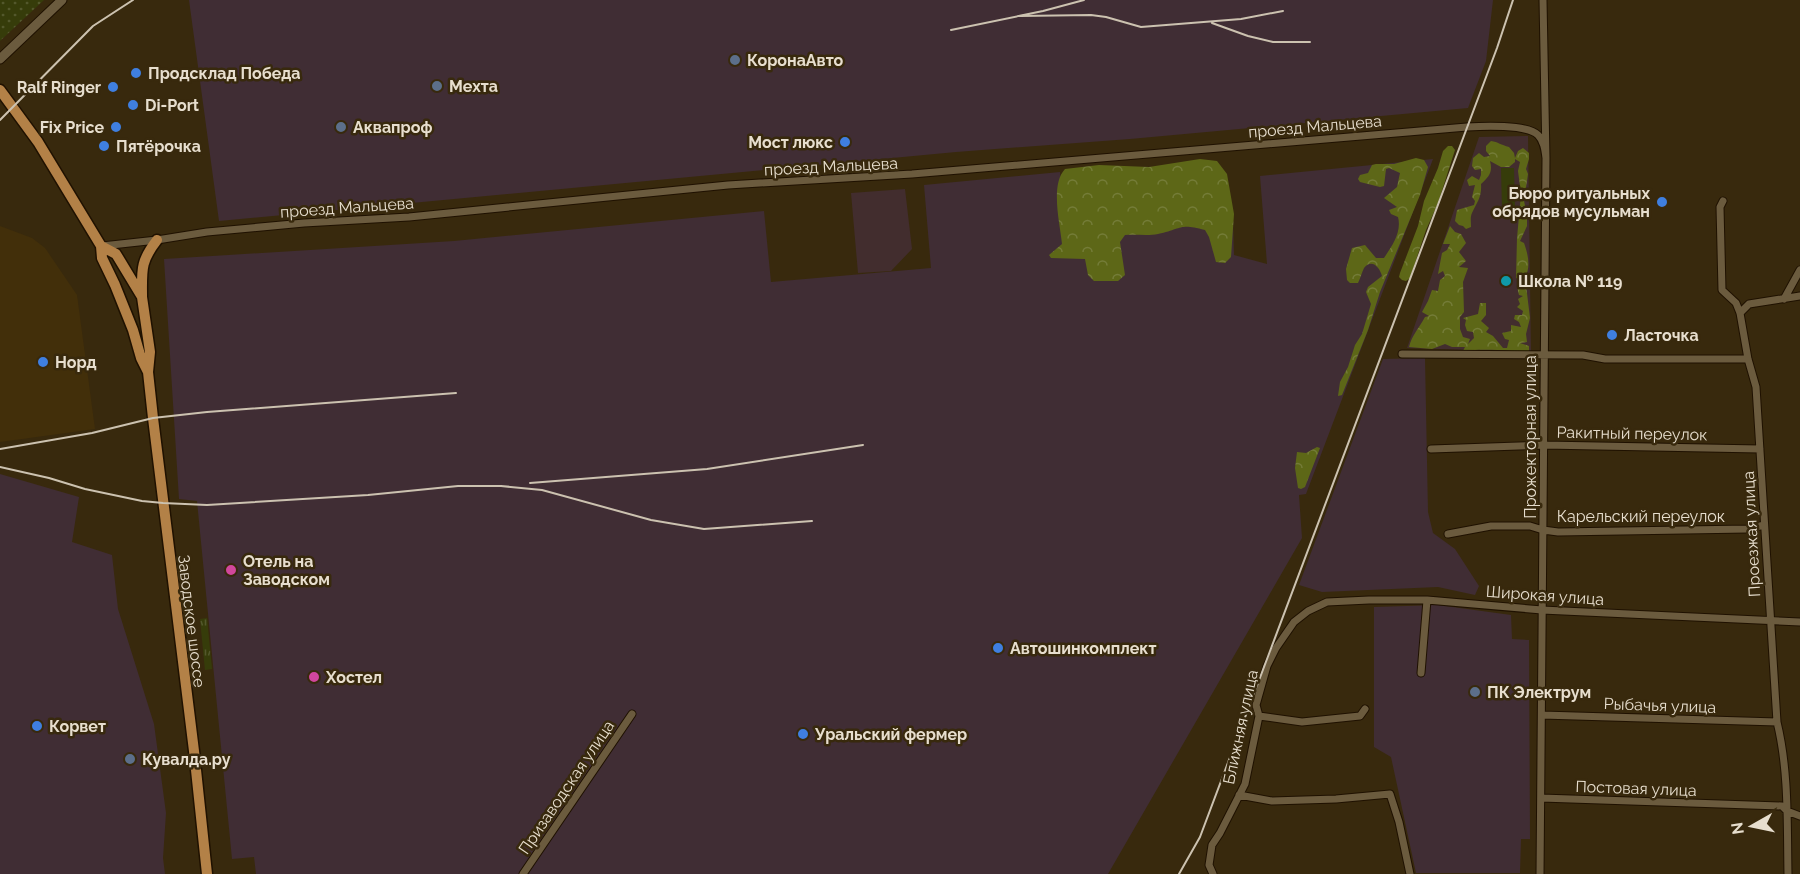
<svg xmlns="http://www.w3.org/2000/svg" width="1800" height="874" viewBox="0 0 1800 874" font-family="Raleway,sans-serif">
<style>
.built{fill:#422f0a}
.industrial{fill:#402d34}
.education{fill:#422d2e}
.grass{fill:url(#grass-dots)}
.forest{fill:url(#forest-crowns)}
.park{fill:url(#park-tufts)}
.pitch{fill:#363c0a}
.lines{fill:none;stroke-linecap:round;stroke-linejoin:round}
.street-casing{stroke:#1f1100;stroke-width:9}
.secondary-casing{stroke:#1f1100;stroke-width:11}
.primary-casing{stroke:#1f1100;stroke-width:13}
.street{stroke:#6b5b3e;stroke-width:7}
.secondary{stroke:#6b5b3e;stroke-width:9}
.primary{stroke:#b38147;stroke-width:10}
.rail{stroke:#ccc2b0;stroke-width:2}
.service-dot{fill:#5c6f8a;stroke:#38290d;stroke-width:2}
.shop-dot{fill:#3f7fe0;stroke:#38290d;stroke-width:2}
.culture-dot{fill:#0f9aa8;stroke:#38290d;stroke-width:2}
.hotel-dot{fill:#d1479c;stroke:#38290d;stroke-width:2}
.labels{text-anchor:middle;stroke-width:5;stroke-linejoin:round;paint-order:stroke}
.poi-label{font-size:16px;font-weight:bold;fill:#e7dece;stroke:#38290d;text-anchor:start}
.street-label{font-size:16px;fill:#e7dece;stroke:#38290d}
</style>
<defs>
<pattern id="grass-dots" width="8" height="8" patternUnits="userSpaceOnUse" patternTransform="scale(1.5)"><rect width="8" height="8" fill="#363c0a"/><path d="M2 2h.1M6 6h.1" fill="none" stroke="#53582c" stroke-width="1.8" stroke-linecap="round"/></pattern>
<pattern id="forest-crowns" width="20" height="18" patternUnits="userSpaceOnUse" patternTransform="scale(1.5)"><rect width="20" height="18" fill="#5d6717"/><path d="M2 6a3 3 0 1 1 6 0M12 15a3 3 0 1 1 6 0" fill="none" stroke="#747c38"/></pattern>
<pattern id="park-tufts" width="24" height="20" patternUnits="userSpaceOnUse" patternTransform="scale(1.5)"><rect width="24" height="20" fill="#363c0a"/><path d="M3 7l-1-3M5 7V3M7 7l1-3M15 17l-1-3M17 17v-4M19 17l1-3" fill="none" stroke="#53582c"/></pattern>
</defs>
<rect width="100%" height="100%" fill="#38290d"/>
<path class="built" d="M0,226L32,238L45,248L77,295L95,429L0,442Z"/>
<path class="industrial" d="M189,0H1493L1486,61L1468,108L1130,139L956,152L219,221Z
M1433,159L1306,494L1299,495L1302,538L1108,874H256L254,857L232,859L197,501L179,499L164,259L454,241L764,211L771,282L931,268L924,185L1060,172L1066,237L1233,222L1234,255L1267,264L1260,176Z
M1425,358L1428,512L1433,533L1455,549L1479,586L1475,595L1438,587L1322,592L1299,585L1383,359Z
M0,474L79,497L72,542L112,555L118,609L154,724L166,813L163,858L165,874H0Z
M1438,605L1511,615L1512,639L1529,640L1530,839H1521L1520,873H1416L1391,757L1374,747V607Z"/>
<path class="education" d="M1528,136L1531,352L1407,348L1479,137Z
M905,189L912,249L891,271L858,273L851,193Z"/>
<path class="grass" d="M0,0H44L0,41Z"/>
<path class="forest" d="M1491,141C1498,142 1501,145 1509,147L1514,153L1515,158L1518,151L1523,148L1529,153V159L1526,169L1528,174L1524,201L1527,215V226L1520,241L1524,243C1528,254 1531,267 1525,277L1530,318L1526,334L1527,342L1520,343L1529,346V352L1525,354C1515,349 1474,349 1463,351L1465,347H1452L1445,344L1432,349L1409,347C1412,335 1419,328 1425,317L1429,316L1422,312L1428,301L1432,290L1438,291L1440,280L1445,276L1443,271L1438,274L1442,253L1447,250L1450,244H1443L1450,226L1455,232L1461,234L1466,243L1459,252L1466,261L1459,267L1468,268L1463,282L1464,312L1460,317V329L1463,337L1470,339L1468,344L1474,338L1473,332L1467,331L1465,325L1466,320L1463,318L1478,314L1480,303H1486V315L1481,321L1489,328L1486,332L1493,336L1503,348H1507L1509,340L1505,339L1502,333L1511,331V325L1521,327L1519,322L1514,319L1515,315H1522L1523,311L1517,307L1520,304L1518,299L1523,296L1519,295C1517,288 1517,285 1522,280L1516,278L1517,238L1521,194L1518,171L1520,162L1515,159V162L1509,167H1501L1490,161C1493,172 1489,177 1481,184C1482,197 1477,202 1472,213C1470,217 1471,222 1471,227L1466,229L1463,226L1459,225L1455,221L1457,210L1474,205L1475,201L1472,197L1475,185L1469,186L1467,180L1472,176L1479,180L1481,175V169L1475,170L1472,166L1473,158L1479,153L1484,157L1490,156L1486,151V146Z
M1448,146H1452L1455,150L1438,203L1426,230L1410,278L1406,281L1402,280L1399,277L1400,273L1418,226L1424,201L1438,168L1443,151Z
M1416,158L1424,160L1428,167L1420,195L1380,292L1368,330L1342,395L1338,396L1340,382L1348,367L1355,345L1362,334L1371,304L1366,292L1368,287L1382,276C1380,268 1372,258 1364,268C1362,272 1360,279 1358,283H1350L1347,280L1346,269L1352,248L1365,245L1376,258H1384C1392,246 1402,232 1398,217L1391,214L1389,210L1397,207L1384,198L1397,187L1400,173L1389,168L1386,169L1384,186L1380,187L1360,182L1358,179L1360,175L1368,173L1372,165L1376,164H1394Z
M1200,159L1217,161L1227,174L1234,214L1231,257L1225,263L1216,262L1209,237L1205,230C1179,223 1182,229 1158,234C1148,236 1135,234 1125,235L1120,242L1125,275L1118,281H1094L1088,275L1085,259L1051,258L1049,255L1062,244C1060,223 1050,185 1065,169L1099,165L1149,167Z
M1317,447L1320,448L1305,487L1301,489L1298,488L1295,468L1297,452L1306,453Z"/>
<path class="park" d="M207,618L212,669L205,670L200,619Z"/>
<path class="pitch" d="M1501,168H1514L1515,210H1502Z"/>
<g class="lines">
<defs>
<path id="street" d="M1723,201L1720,207L1722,290L1736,303L1740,313L1748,359L1756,387L1777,722C1789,771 1787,824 1788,874
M102,246L157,240L207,232L304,223L409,217L728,185L912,174L1467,127C1482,126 1527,124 1538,135C1544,141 1545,150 1546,158
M1784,299L1800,270
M1740,313L1749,304L1800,296
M1402,354L1583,355L1605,359H1748
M1431,449L1544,445L1760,449
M1448,534L1491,526H1530L1543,530L1558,532L1748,529L1764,525
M1421,673L1427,600
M1542,715L1777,722
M1259,716L1302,722L1360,716L1365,709
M1239,795L1272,801L1336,799L1390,794L1399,822L1410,874
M1541,798L1782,806L1787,811L1800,816
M523,874L632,714
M1213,874L1209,865L1212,845L1220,833L1245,784L1259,716L1256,705L1267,666L1276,648L1294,622L1308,611L1327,602L1369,600H1427L1542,610L1800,622
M1540,874L1546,158L1543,0"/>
<path id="secondary" d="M0,59L62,0"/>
<path id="primary" d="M0,90L38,142L101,246L116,254L142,297L150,352L148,372L153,418L194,751L207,874
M101,246L102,258L115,285L133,330L141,358L148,372
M142,297C142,270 140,262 157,240"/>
</defs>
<use href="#street" class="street-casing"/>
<use href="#secondary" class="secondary-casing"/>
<use href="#primary" class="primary-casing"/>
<use href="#street" class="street"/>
<use href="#secondary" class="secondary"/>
<use href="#primary" class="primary"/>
<path class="rail" d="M1020,16L1091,15L1106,17L1141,27L1241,19L1283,11
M1212,23L1248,36L1273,42H1310
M951,30L1043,11L1084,0
M0,120L93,26L133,0
M0,449L92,433L153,418L207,412L456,393
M0,467L49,478L85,489L142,501L163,503L207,505L368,495L458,486H501L542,490L651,520L704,529L812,521
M530,483L707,469L863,445
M1179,874L1200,837L1497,48L1513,0"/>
</g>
<g class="service-dot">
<circle cx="735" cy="60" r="6"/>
<circle cx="437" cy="86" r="6"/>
<circle cx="341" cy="127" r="6"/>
<circle cx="1475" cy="692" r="6"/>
<circle cx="130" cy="759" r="6"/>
</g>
<g class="shop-dot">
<circle cx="136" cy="73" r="6"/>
<circle cx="113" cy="87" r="6"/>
<circle cx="133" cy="105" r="6"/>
<circle cx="116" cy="127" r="6"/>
<circle cx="845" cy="142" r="6"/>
<circle cx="104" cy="146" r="6"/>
<circle cx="1662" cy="202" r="6"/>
<circle cx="1612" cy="335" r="6"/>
<circle cx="43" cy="362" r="6"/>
<circle cx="998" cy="648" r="6"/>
<circle cx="37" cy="726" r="6"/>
<circle cx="803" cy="734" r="6"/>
</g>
<circle class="culture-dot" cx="1506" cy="281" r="6"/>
<g class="hotel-dot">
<circle cx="231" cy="570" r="6"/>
<circle cx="314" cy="677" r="6"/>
</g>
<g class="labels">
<g class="poi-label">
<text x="747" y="66">КоронаАвто</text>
<text x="148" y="79">Продсклад Победа</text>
<text x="449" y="92">Мехта</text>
<text x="101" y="93" text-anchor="end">Ralf Ringer</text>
<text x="145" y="111">Di-Port</text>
<text x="104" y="133" text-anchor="end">Fix Price</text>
<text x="353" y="133">Аквапроф</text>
<text x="833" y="148" text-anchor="end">Мост люкс</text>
<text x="116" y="152">Пятёрочка</text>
<text x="1650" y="199" text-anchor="end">Бюро ритуальных<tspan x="1650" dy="18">обрядов мусульман</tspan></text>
<text x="1518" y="287">Школа № 119</text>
<text x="1624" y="341">Ласточка</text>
<text x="55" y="368">Норд</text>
<text x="243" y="567">Отель на<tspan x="243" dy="18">Заводском</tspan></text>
<text x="1010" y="654">Автошинкомплект</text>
<text x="326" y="683">Хостел</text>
<text x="1487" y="698">ПК Электрум</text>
<text x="49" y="732">Корвет</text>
<text x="815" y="740">Уральский фермер</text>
<text x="142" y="765">Кувалда.ру</text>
</g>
<g class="street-label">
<text transform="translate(1315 126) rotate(-5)" y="6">проезд Мальцева</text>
<text transform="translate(831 166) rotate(-3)" y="6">проезд Мальцева</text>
<text transform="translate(347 207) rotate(-4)" y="6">проезд Мальцева</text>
<text transform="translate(1632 433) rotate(1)" y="6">Ракитный переулок</text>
<text transform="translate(1530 437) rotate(-90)" y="6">Прожекторная улица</text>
<text x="1641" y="522">Карельский переулок</text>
<text transform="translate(1751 534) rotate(-93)" y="6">Проезжая улица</text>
<text transform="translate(1545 595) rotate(4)" y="6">Широкая улица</text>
<text transform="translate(192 621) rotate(83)" y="6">Заводское шоссе</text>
<text transform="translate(1660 705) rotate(2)" y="6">Рыбачья улица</text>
<text transform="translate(1240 727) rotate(-78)" y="6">Ближняя улица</text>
<text transform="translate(566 787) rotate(-56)" y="6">Призаводская улица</text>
<text transform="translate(1636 788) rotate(2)" y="6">Постовая улица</text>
</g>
</g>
<g transform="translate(1752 826) rotate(261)" stroke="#38290d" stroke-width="4.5" paint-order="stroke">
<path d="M0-4.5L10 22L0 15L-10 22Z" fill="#e7dece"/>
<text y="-9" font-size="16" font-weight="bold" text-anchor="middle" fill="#e7dece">N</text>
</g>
</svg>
